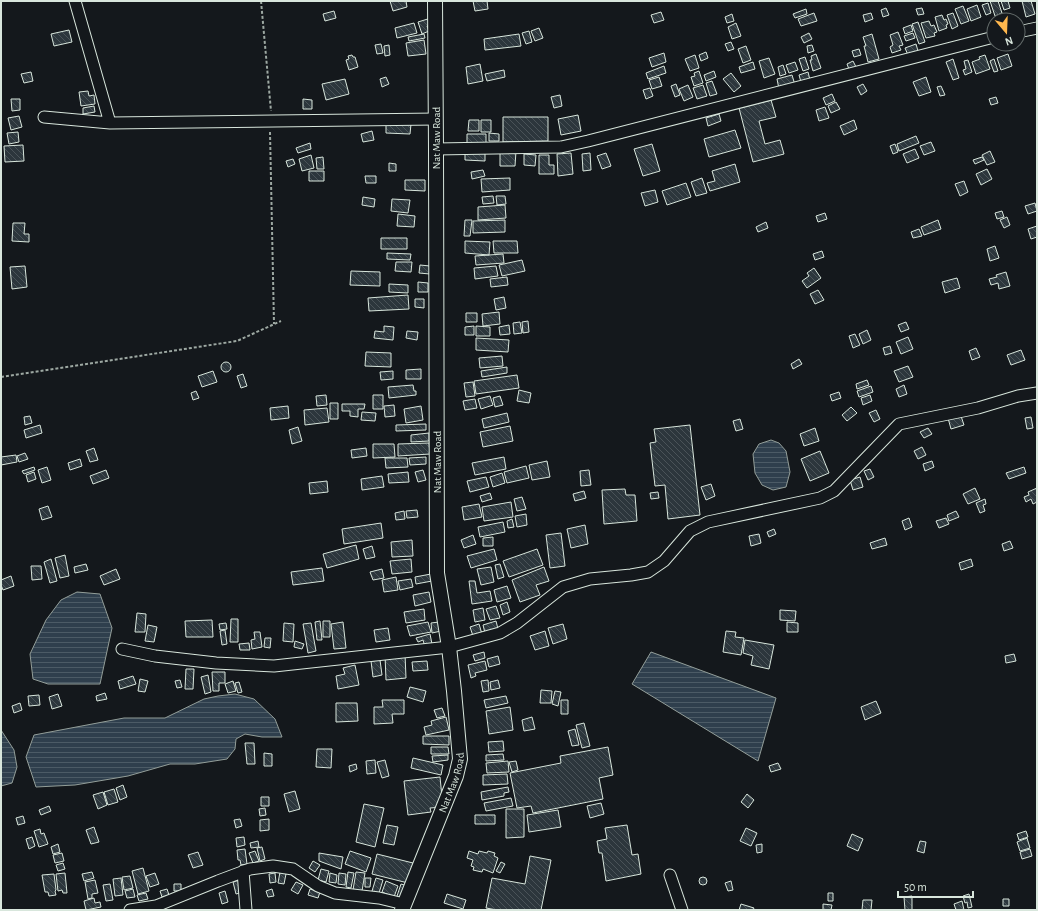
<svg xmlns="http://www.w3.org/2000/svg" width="1038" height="911" viewBox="0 0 1038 911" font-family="'Alegreya Sans',sans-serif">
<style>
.water{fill:url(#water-rules);stroke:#939e99}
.building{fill:url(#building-back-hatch);stroke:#d8e6dc}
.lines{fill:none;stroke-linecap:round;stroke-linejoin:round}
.minor-casing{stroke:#d8e6dc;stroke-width:13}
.major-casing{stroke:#d8e6dc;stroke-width:16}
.path{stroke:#9da8a2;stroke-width:2;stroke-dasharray:3 2;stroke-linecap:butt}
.minor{stroke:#14181c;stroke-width:11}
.major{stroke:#14181c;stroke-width:14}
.labels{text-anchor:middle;stroke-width:3;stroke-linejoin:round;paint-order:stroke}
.street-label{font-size:11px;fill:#d8e6dc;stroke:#14181c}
</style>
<defs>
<pattern id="water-rules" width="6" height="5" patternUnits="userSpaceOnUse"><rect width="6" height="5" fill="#2f3f4d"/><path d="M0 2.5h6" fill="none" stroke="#4c5b66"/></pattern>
<pattern id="building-back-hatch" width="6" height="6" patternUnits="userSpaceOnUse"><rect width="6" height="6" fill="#2c363c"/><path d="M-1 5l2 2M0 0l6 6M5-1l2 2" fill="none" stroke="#4a5358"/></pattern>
</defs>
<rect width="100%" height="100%" fill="#14181c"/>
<path class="water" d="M771,440L779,443L786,451L790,472L786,487L773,490L762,485L755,473L753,454L759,444Z
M77,592L100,594L112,628L100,684H48L33,679L30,654L46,620L61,600Z
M651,652L776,698L758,761L632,684Z
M235,694L254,699L275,719L282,737H262L245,734L236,739L235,749L227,759L195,764H170L128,776L75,785L36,787L26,757L34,735L124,718H165L204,699L218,696Z
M1,730L14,750L17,767L12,783L1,786Z"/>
<path class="building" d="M390,1H406L407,7L393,11Z
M473,1H487L488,9L475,11Z
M990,1H998L1002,13L995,16Z
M1001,1H1008L1010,8L1004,10Z
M1022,1H1031L1035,14L1026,17Z
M988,3L991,13L986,15L982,5Z
M977,5L981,17L971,21L967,9Z
M963,6L969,21L961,24L955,9Z
M886,8L889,15L883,17L881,10Z
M922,8L924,14L918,15L916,9Z
M806,9L807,14L795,18L793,14Z
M334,11L336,18L325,21L323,14Z
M661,12L664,20L654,23L651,15Z
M814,13L817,21L801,26L798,19Z
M871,13L873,19L865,22L863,15Z
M953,13L958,26L952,29L947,15Z
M732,14L734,21L727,23L725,17Z
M942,15L944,20L946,19L948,24L946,25L947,28L939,31L935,17Z
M431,18L433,24L427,26L429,31L422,34L418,22Z
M929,21L931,26L934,25L937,32L934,33L935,36L926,38L921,23Z
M918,22L925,42L919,44L912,24Z
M414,23L417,33L397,38L395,28Z
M736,23L741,36L732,39L728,27Z
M911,25L913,31L905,34L903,28Z
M539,28L543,38L535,41L531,31Z
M69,30L72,42L54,46L51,34Z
M529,31L532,42L526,44L522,33Z
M898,32L903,45L899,46L901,50L892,53L890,47L893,45L890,35Z
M809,33L812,39L804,43L801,37Z
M913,33L915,38L906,41L904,36Z
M424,34L425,38L409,41L408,37Z
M519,34L521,46L485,50L484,39Z
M872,34L879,59L868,62L864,46H866L863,37Z
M424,40L426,54L408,56L406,43Z
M731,42L734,49L728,51L725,44Z
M381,44L383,53L377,54L375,45Z
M916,44L918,51L908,55L905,48Z
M389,45L390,55L385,56L384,46Z
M812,45L814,51L808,53L807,46Z
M746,46L751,60L743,63L738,49Z
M859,49L861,55L854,57L852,51Z
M706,52L708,58L701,61L699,55Z
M664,53L666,62L652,67L649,58Z
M816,54L821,68L813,71L810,60H812L811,56Z
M1008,54L1012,66L1001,70L997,58Z
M352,55L353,57H355L358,67L349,70L346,60L349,59L348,56Z
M695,55L699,68L690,71L685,59Z
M985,55L990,69L976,74L972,62L980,59L979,57Z
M805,57L809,69L803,71L799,59Z
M769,58L775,74L764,78L759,61Z
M953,59L959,78L953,80L946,62Z
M994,59L998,71L994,72L990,61Z
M968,60L972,72L965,75L963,70L966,69L964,61Z
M853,61L857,69L850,72L847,64Z
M753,62L755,69L741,73L739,67Z
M795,62L798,70L789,73L786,65Z
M480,64L483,81L468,84L466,67Z
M783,65L786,74L780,76L778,67Z
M664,66L666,73L648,79L646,73Z
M504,70L505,77L487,81L485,74Z
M699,71L703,83L694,86L691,77L695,76L694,73Z
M714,71L716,77L706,81L704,75Z
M31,72L33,81L24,83L21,74Z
M808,72L810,80L801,82L799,75Z
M731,73L741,86L734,92L723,79Z
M792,75L795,85L779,89L777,79Z
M386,77L389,84L382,87L380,79Z
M659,77L662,86L652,89L649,80Z
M926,77L931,92L919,96L913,82Z
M345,79L349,94L326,100L322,84Z
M712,81L717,94L710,96L706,83Z
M676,84L680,95L675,97L671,86Z
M863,84L867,91L861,95L857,87Z
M688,85L693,97L684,101L679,89Z
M703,85L707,96L697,99L693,88Z
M941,86L945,95L940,96L937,87Z
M650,88L653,96L646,99L643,90Z
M88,91L89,96L94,95L95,104L81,106L79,92Z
M832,94L835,101L826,105L823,98Z
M560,95L562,106L554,108L551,97Z
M996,97L998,103L991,105L989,99Z
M11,99H20V110L12,111Z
M303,99L312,100V109H303Z
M771,100L776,117L759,121L765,144L780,140L784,154L753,162L739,108Z
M836,102L840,109L831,113L828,106Z
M94,106L95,112L83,114V108Z
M825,107L829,118L819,121L816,110Z
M719,114L721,121L708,126L706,118Z
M578,115L581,131L561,135L558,119Z
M19,116L22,127L11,130L8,118Z
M503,117H548V141L503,142Z
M469,120H479V131H468Z
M481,120H491V132H481Z
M854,120L857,129L844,135L840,126Z
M386,123L411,124L410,134L386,133Z
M735,130L741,148L709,157L704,139Z
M372,131L374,140L363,142L361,134Z
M18,132L19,142L9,144L7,133Z
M489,133L499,134V141H489Z
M467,134H486V144H467Z
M916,136L919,143L899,151L897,144Z
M931,142L935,151L924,155L920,146Z
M310,143L311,149L298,153L296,148Z
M652,144L660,171L643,176L634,149Z
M895,144L898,152L893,154L890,146Z
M23,145L24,161L5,162L4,146Z
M915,149L919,158L907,163L903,154Z
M500,151H516L515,166H500Z
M990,151L995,162L987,165L982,155Z
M465,152H485V161L465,160Z
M571,153L573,174L558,176L557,154Z
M590,153L591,170L583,171L582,154Z
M606,153L611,166L602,169L597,156Z
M524,154L536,155L535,166L524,165Z
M311,155L314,168L302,171L299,159Z
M539,155H549V165H554V174H539Z
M323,157L324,169H317L316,158Z
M982,157L984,160L975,164L973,160Z
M293,159L295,164L288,167L286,161Z
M389,163L396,164V171H389Z
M735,164L740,182L710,191L707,183L715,181L712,171Z
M987,169L992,179L981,185L976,174Z
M483,170L485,176L472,179L471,172Z
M309,171H324V181H309Z
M365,176H376V183H366Z
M510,178V190L482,192L481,179Z
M702,178L707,193L696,196L691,182Z
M405,180H425V191L405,190Z
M964,181L968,192L960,196L955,184Z
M686,183L691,197L667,205L662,191Z
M655,190L658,202L645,206L641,193Z
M493,196L494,203L483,204L482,197Z
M496,196H505L506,204L497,205Z
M363,197L375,199L374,207L362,205Z
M392,199L410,200L408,213L391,211Z
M1035,203L1037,211L1028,214L1025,206Z
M505,205L506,218L478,220V207Z
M1002,211L1004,217L997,219L995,213Z
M825,213L827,219L818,222L816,216Z
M398,214L415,216L414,227L397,226Z
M1007,217L1010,225L1004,228L1000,220Z
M465,220H472L470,236H464Z
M505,220V232L473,233V221Z
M938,220L941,229L924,235L921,227Z
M766,222L768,228L758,232L756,227Z
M13,223H25L24,234H29V242L12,241Z
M1037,226V237L1031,239L1028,229Z
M919,229L922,236L913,238L911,232Z
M381,238H407V249H381Z
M465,241L490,242L489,255L465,253Z
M493,241H517L518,253H494Z
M995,246L999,258L990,261L987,249Z
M822,251L824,257L815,260L813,254Z
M387,253L411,254L410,260L387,259Z
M503,254L504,263L476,265L475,256Z
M522,260L525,271L502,276L499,265Z
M396,262H412L411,272L395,271Z
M420,265L430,266V274L419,273Z
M25,266L27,287L12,289L10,267Z
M496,266L498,276L475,279L474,268Z
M814,268L821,278L807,288L802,281L809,276L807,273Z
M351,271L380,272V286L350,285Z
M1006,272L1010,286L999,289L998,283L991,285L989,279L997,277L996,275Z
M507,277L508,285L491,287L490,279Z
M957,278L960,288L945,293L942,282Z
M418,282L428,283V292H418Z
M389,284L408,285V293L389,292Z
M818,290L824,300L815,304L810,294Z
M408,295L409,309L369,311L368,298Z
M504,297L506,308L496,310L494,299Z
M415,299H424V308L415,307Z
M499,312L500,324L483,326L482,314Z
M466,313H477V322H466Z
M528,321L529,332L523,333L522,322Z
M520,322L522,333L514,334L513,323Z
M906,322L909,329L901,332L898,325Z
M509,325L510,334L500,335L499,327Z
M384,326L394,327L393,340L374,338L375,331L384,332Z
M474,326V335H465V327Z
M476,326L490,327V336H476Z
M867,330L871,340L863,344L859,334Z
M407,331L418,332L417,340L406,338Z
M855,334L860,345L853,348L849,336Z
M908,337L913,349L901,354L896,342Z
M476,338L509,340L508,352L476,350Z
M890,346L892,353L885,355L883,348Z
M976,348L980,357L972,360L969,351Z
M1021,350L1025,360L1011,365L1007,355Z
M366,352L391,353V367L365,366Z
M502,356L503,366L480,368L479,358Z
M799,359L802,364L793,369L791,364Z
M221 367a5 5 0 1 1 10 0a5 5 0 1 1-10 0Z
M908,366L913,377L899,382L894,371Z
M507,367V373L482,377L481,371Z
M421,369V379H406V370Z
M213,371L217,382L202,387L198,376Z
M393,371V379L381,380L380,372Z
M243,374L247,386L241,388L237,376Z
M517,375L519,388L476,394L474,381Z
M867,380L869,385L857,389L856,384Z
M473,382L475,396L466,397L464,383Z
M413,385L414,391H416V395L389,398L388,387Z
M904,385L907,394L899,397L896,389Z
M871,386L873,392L859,397L857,391Z
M519,390L531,393L529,403L517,401Z
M196,391L199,398L193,400L191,393Z
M839,392L841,398L832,401L830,395Z
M326,395L327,405L317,406L316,396Z
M373,395H383V409H373Z
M870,395L872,401L863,405L861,398Z
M490,396L493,405L481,409L478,399Z
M500,396L503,405L495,407L493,398Z
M475,399L477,408L465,410L463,401Z
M330,403H338V419H330Z
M342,404H365L364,409H358V417L350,416V411H342Z
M394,405L395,416L385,417L384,406Z
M288,406L289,418L271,420L270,408Z
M421,406L423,420L406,423L404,409Z
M851,407L857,413L847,421L842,415Z
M327,408L329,422L305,425L304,410Z
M876,410L880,419L874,422L869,413Z
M362,412L376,413L375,421L361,420Z
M507,413L509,422L484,428L482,419Z
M30,416L32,423L25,425L24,417Z
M961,416L964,425L951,429L948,418Z
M1031,417L1033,428L1027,429L1025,418Z
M740,419L743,429L736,431L733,421Z
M426,424V430L396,431V425Z
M40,425L42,433L26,438L24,430Z
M690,425L700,515L668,519L665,485L655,486L650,443L656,442L654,429Z
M510,426L513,441L483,447L480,432Z
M298,427L302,441L292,444L289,430Z
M815,428L819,441L804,446L800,434Z
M928,428L932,434L924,438L920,432Z
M429,433V441L411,442V435Z
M429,443L430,454L398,456V444Z
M373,444H394L395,457L373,458Z
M922,447L926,455L918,459L914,451Z
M94,448L98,460L90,462L86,451Z
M366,448L367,456L352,458L351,450Z
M820,451L829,473L810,481L801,459Z
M25,453L28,459L19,462L17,456Z
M16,455L17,462L1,465V457Z
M426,457V464L410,465L409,458Z
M504,457L506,469L475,475L472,463Z
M385,458H407L408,467L386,468Z
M80,459L82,466L70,470L68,463Z
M547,461L550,477L532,480L529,465Z
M932,461L934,467L925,471L923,464Z
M526,466L529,478L507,483L504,472Z
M34,467L35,470L24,474L22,471Z
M47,467L51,480L42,483L38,470Z
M1024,467L1026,473L1009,479L1006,473Z
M870,469L874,477L868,480L864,471Z
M106,470L109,478L93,484L90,476Z
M423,470L426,480L418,482L415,472Z
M589,470L591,485L581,486L580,471Z
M34,472L36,479L28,482L26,475Z
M408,472L409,482L389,483L388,474Z
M502,473L505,483L493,487L490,477Z
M382,476L384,487L362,490L361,479Z
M486,477L489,487L470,492L467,481Z
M860,477L863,487L853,490L850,480Z
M327,481L328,492L310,494L309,483Z
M711,484L715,496L706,500L701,487Z
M975,488L980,499L968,504L963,494Z
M1037,488V502L1033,504L1031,499L1026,502L1024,497L1029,495L1028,492Z
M625,489L626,495H635L637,521L604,524L602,490Z
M584,491L586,498L575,501L573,494Z
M658,492L659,498L651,499L650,493Z
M490,493L492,499L482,502L480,496Z
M522,497L526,509L517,511L514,499Z
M985,499L986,504L983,505L985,511L980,513L976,503Z
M511,502L513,517L484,521L482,507Z
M479,504L482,517L464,520L462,507Z
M48,506L52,517L42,520L39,509Z
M417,510L418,517L407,518L406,511Z
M404,511L405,519L396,520L395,513Z
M956,511L959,517L949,521L947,515Z
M526,514L527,525L517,527L515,516Z
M909,518L912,527L905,530L902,521Z
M946,518L949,524L939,528L936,521Z
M512,519L514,527L508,528L507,521Z
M503,522L505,532L480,537L478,527Z
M381,523L383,538L344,544L342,529Z
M585,525L588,544L571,548L567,529Z
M774,529L776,534L769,537L767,532Z
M561,533L565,566L550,568L546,535Z
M759,534L761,543L751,546L749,536Z
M473,535L476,544L464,548L461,540Z
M493,537V546H483V538Z
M885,538L887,545L872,549L870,543Z
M412,540L413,556L392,557L391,542Z
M1010,541L1013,548L1004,551L1002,544Z
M356,545L359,559L327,568L323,554Z
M372,546L375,557L366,559L363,549Z
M494,549L497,560L471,568L467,556Z
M537,549L543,565L509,577L503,561Z
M65,555L69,576L60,578L55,558Z
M51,559L57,581L50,583L44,562Z
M411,559L412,572L392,574L390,561Z
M971,559L973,566L961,570L959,563Z
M86,564L88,570L75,573L74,567Z
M500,564L504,577L498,579L495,565Z
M31,566H41L42,579L32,580Z
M491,567L494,582L481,585L477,569Z
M544,567L549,581L536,585L540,595L520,602L512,580Z
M322,568L324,581L293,585L291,572Z
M116,569L120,579L104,585L100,576Z
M382,569L384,578L373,580L370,572Z
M431,574L432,581L416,584L415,577Z
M11,576L14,586L3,590L1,585V580Z
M396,577L398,590L384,592L382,580Z
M411,579L413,587L400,590L398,581Z
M469,581H475L477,593L490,591L492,601L472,604Z
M507,586L511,598L497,602L494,590Z
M429,592L431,602L415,606L413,595Z
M507,602L510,612L503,615L500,605Z
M496,606L500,618L490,620L486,609Z
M483,608L485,620L475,622L473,610Z
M424,609L425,620L406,623L404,612Z
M780,610L796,611L795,621L780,620Z
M137,613L146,614L145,632H135Z
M231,619H238V642H230Z
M212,620L213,637H186L185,621Z
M320,621L322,640H317L315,622Z
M323,621H330V637H323Z
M496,621L498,629L485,633L483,625Z
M343,622L346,648L334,649L331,624Z
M428,622L431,632L410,636L407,626Z
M439,622L441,631L432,633L431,623Z
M787,622L798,623V632H787Z
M226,623L227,629L220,630L219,624Z
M284,623L294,624L293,642L283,641Z
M311,623L316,651L308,653L303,624Z
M479,624L482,634L473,636L470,627Z
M563,624L567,639L553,644L548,628Z
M148,625L157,627L154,642L145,641Z
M388,628L390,640L376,642L374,630Z
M225,630L227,644L222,645L220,631Z
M545,631L549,646L535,650L530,636Z
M726,631L736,632L735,637L744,638L741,655L723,652Z
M254,632H260L262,647L252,649L251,640L255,639Z
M430,634L432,644L425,647L423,640L418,642L416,638Z
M265,638H271L270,648L264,647Z
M745,640L774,645L769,669L751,665L753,656L743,653Z
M295,641L304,644L302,649L294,647Z
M249,643L250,650H240L239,644Z
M484,652L485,658L475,661L473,655Z
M405,654L406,678L386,680L385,655Z
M1014,654L1016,661L1006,663L1005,656Z
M498,656L500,664L489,667L487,659Z
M380,660L382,675L373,677L371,661Z
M427,661L428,670L413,671L412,662Z
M485,661L487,670L475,673L476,676L471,678L468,665Z
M355,665L359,685L338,689L336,676L345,674L343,668Z
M186,669H194L193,689H185Z
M212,672H225V683H219V691H213Z
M208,675L211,692L205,694L201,677Z
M133,676L136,684L120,689L118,681Z
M140,679L148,681L145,692L138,691Z
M180,680L182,687L177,688L175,681Z
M488,680L489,691L483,692L481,681Z
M498,680L500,688L491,690L490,682Z
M233,681L236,691L228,693L225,684Z
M239,682L242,692L238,693L235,683Z
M410,687L426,691L423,702L407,697Z
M541,690L552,691L551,703H540Z
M555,691L561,692L558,706L552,704Z
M105,693L107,699L97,701L96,696Z
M58,694L62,706L52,709L49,697Z
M39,695L40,705L29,706L28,696Z
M506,696L508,703L486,708L484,700Z
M382,700H404V714H392L393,723L374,724V707H383Z
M561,700H568V714H561Z
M876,701L881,713L865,720L861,707Z
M20,703L22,710L14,713L12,706Z
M336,703H357L358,721L336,722Z
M510,707L513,730L489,734L486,711Z
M442,708L445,716L437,718L434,710Z
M446,717L449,730L426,735L424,727L432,725L431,721Z
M532,717L535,729L524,731L522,720Z
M584,723L590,746L582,748L576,725Z
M575,729L579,745L572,746L568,731Z
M423,736H449V745L423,744Z
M503,741L504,751L489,752L488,742Z
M245,743H254L255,764H247Z
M431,747H448L449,754H431Z
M608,747L613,775L599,778L603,799L533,813L531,806L517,808L510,773L561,763L560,756Z
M317,749H332L331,768L316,767Z
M264,753L272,754V766H264Z
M503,754L504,760L486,761V755Z
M448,755V760L433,762L432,756Z
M413,758L443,765L441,775L411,768Z
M375,760L376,773L367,774L366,761Z
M385,760L389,776L382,778L377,762Z
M508,761L509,772L487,773L486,763Z
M516,761L518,770L512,772L509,762Z
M778,763L781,769L771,772L769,766Z
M356,764L357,769L350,772L349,766Z
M507,774L508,784L483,785V775Z
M440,777L443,807L430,808L431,812L408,815L404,781Z
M123,785L127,797L120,800L116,788Z
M508,787L509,792L504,793V796L482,800L481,792Z
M114,789L118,802L108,805L104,792Z
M295,791L300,809L289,812L284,794Z
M103,792L107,805L98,809L93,795Z
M747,794L754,800L748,808L741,802Z
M261,797H269V806H261Z
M511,798L513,806L486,811L484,803Z
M601,803L604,814L590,818L587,806Z
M364,804L384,808L375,847L356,842Z
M49,806L51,811L41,815L39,810Z
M265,808L266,815L260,816L259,809Z
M506,809H524V837L506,838Z
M558,810L561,827L529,832L527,815Z
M475,815H495V824H475Z
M23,816L25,823L18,825L16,818Z
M240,819L242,826L236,828L234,820Z
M269,819V830L260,831V820Z
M387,825L398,827L394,845L383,843Z
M627,825L632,855L638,854L641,874L606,881L602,853H599L597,841L607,839L605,828Z
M94,827L99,842L91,844L86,830Z
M746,828L757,833L751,846L740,841Z
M40,829L41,834L44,833L48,844L39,847L34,831Z
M1026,831L1028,837L1019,840L1017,834Z
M852,834L863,839L858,851L847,846Z
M32,837L35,846L29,849L26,839Z
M244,837L245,845L237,847L236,838Z
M1027,838L1030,848L1020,851L1017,842Z
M258,841L259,847L251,848L250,843Z
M920,841L926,842L924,853L917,851Z
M58,844L60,852L53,854L51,847Z
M762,844V852L757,853L756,845Z
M262,847L265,859L260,861L257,848Z
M245,849L247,864L241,865L240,860H238L237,850Z
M1030,849L1032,856L1022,859L1020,852Z
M255,851L259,861L253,863L249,853Z
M350,851L371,858L366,872L345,864Z
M469,851L478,854L479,851L487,853L488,851L495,853L494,856L498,858L493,873L483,869L482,872L473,870L474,867L471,866L473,860L467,858Z
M198,852L203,865L193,868L188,855Z
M62,853L64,861L55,863L53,855Z
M319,853L343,857L341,869L319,861Z
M377,854L413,863L408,883L372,874Z
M530,856L551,860L541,910H497L486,908L492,878L525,884Z
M313,861L320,865L315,872L309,868Z
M501,862L505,864L500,873L496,871Z
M63,863L65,869L58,871L56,865Z
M143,868L149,891L138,894L132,871Z
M321,869L329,871L326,882L318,880Z
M92,872L94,878L84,881L82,874Z
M280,872L286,874L284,884L278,883Z
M348,872L354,873L351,888L346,887Z
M356,872L365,873L362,891L353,890Z
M65,873L67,893H63L62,890L58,891L56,874Z
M155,873L159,884L150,887L146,876Z
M275,873L276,882L270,883L269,874Z
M330,873L337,875L336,883L329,882Z
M339,873L346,874L345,885L338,884Z
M54,874L56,890L55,891L56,895L49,896L48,892H45L42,875Z
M130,876L133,888L124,890L122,877Z
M699 881a4 4 0 1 1 8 0a4 4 0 1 1-8 0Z
M121,878L123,895L115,896L113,879Z
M365,878H371L370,887H365Z
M376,878L383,880L379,893L372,891Z
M95,880L98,893L92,894V898L88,899L85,882Z
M240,880L243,892L236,894L233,882Z
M386,881L398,886L394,897L382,892Z
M731,881L733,890L728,891L725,883Z
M296,882L303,885L298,894L291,890Z
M110,884L113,900L106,901L103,885Z
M174,884H181V891H174Z
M401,884L411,887L401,901L396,899Z
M133,889L135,897L127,898L125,891Z
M167,889L169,895L162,897L160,891Z
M272,889L274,896L268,897L266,891Z
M310,889L320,892L318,898L308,895Z
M225,891L228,902L222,904L219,893Z
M146,893L148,899L139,901L137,895Z
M828,893H833V901H828Z
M447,894L466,900L463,909L444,903Z
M969,894L972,907L968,908L967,902L965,903L963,896Z
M912,896V910H905L904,897Z
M94,898L95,903L100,902L101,907L86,910L84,901Z
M1003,899H1009V906H1003Z
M863,900H872L871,910H862Z
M962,901L964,910H956L954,904Z
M741,904L754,908L753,910H739Z
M823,904L832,905L831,910H823Z"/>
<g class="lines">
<defs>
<path id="minor" d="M75,1L110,123
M1018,32L1037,28
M44,117L110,123L436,119
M436,149L561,147L588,141L994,37
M122,649L155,656L216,663L274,666L449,647L500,633L517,623L563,587L590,579L631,575L648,572L664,561L690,531L708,522L820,498L834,491L899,424L978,408L1018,396L1037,393
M243,871L246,910
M670,875L682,910
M130,910L156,906L218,881L250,869L273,866L293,869L318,886L335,893L379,898L404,904"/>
<g id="major">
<path id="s1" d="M402,910L456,776L460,759L454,691L449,647L437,573L436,149L435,1"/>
</g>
</defs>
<use href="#minor" class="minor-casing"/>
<use href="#major" class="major-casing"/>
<path class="path" d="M261,1L271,111
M270,132L274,324
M1,377L237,341L281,321"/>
<use href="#minor" class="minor"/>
<use href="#major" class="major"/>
</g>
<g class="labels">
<g class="street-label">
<text transform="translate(436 138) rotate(-90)" y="4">Nat Maw Road</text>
<text transform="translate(437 462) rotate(-90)" y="4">Nat Maw Road</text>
<text dy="4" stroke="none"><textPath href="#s1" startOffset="137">Nat Maw Road</textPath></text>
</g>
</g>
<rect width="1038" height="911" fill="none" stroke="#d8e6dc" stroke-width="4"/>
<g transform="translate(1006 32) rotate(161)"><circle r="19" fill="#14181c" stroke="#626a69"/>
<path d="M0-3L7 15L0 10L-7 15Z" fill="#ffb74d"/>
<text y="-6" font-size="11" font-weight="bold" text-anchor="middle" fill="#d8e6dc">N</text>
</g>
<path d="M898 891v6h75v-6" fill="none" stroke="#d8e6dc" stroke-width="2"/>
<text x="904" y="891" font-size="12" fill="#d8e6dc" stroke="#14181c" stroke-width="3" paint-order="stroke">50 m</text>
</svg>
